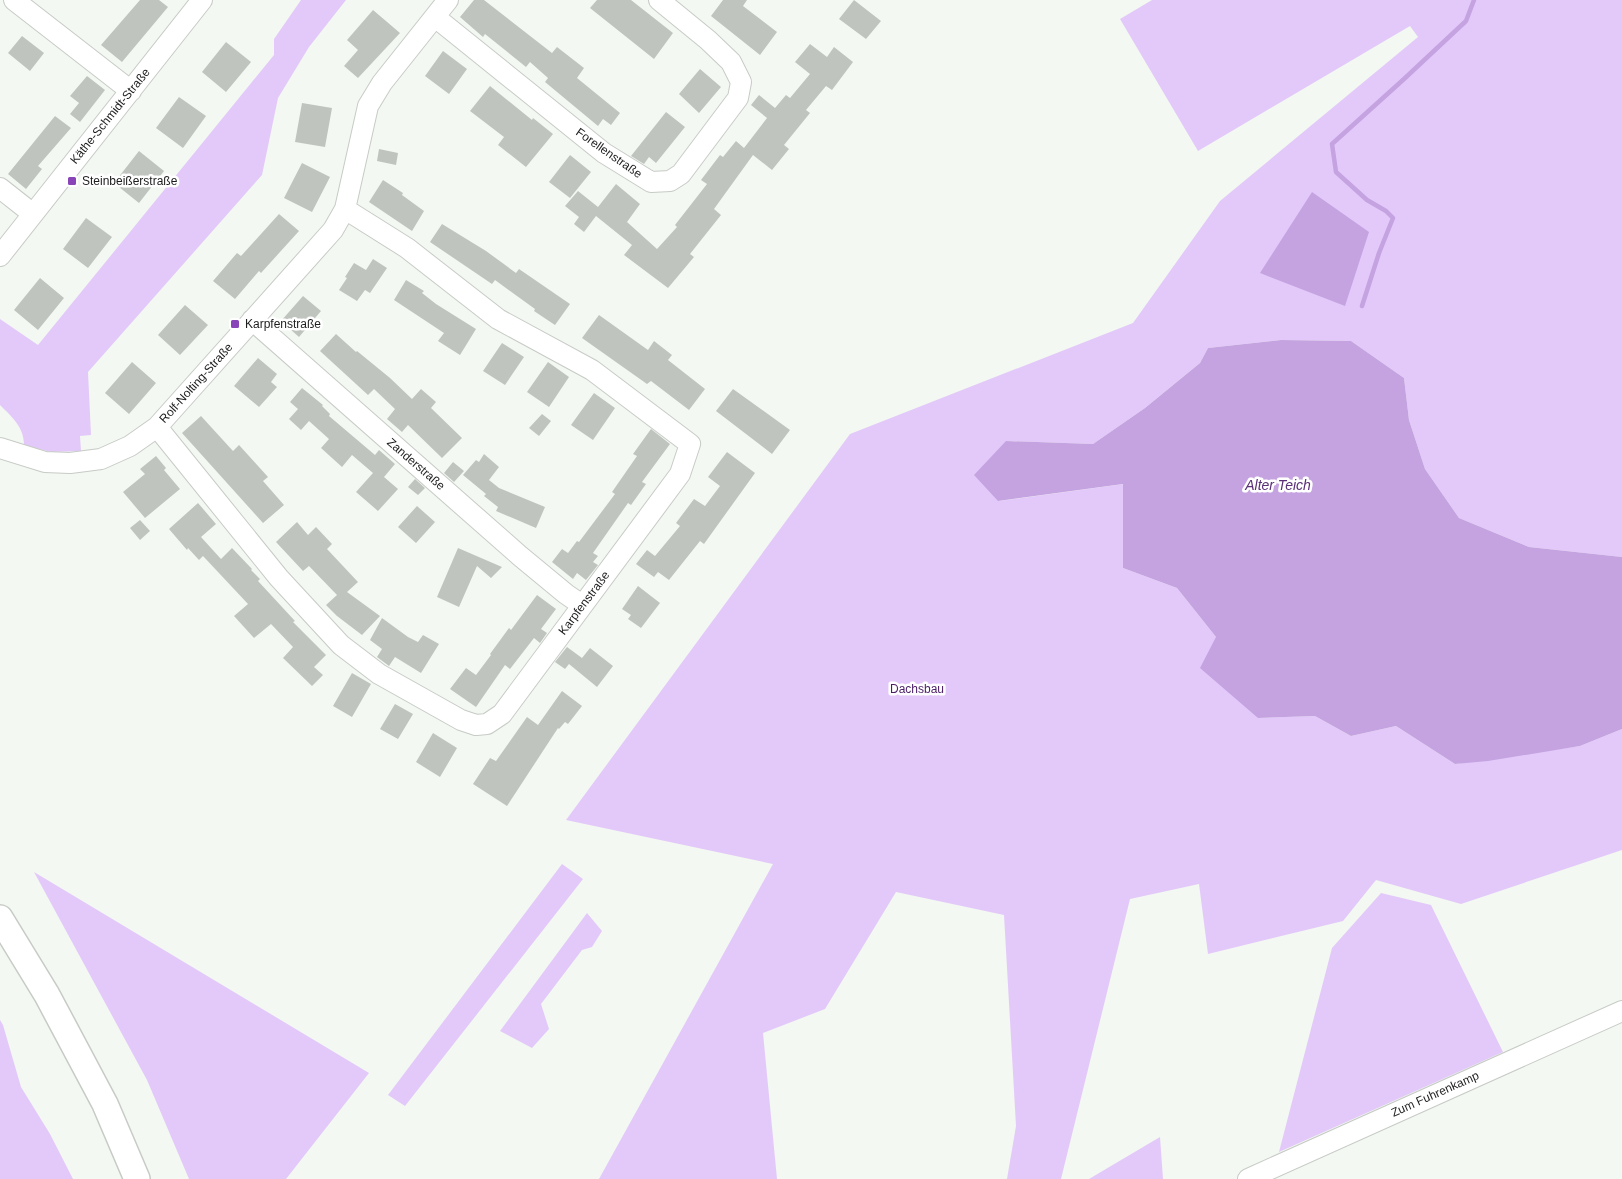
<svg xmlns="http://www.w3.org/2000/svg" width="1622" height="1179" viewBox="0 0 1622 1179" font-family="Arial,sans-serif">
<style>
.green{fill:#e3c9f9}
.water{fill:#c4a3e0}
.lines{fill:none;stroke-linecap:round;stroke-linejoin:round}
.stream{stroke:#c4a3e0;stroke-width:4.5}
.building{fill:#c0c4bf}
.minor-casing{stroke:#c7cbc6;stroke-width:22}
.major-casing{stroke:#c7cbc6;stroke-width:28}
.minor{stroke:#fff;stroke-width:20}
.major{stroke:#fff;stroke-width:25}
.poi-dot{fill:#8944b7;stroke:#fff;stroke-width:2}
.labels{text-anchor:middle;stroke-width:5;stroke-linejoin:round;paint-order:stroke}
.street-label{font-size:12px;fill:#1c1d1c;stroke:#fff}
.poi-label{font-size:12px;fill:#1c1d1c;stroke:#fff;text-anchor:start}
.park-label{font-size:12px;fill:#4a1e66;stroke:#fff}
.water-label{font-size:14px;font-style:italic;fill:#5a2f77;stroke:#fff}
</style>
<rect width="100%" height="100%" fill="#f3f8f2"/>
<path class="green" d="M301,0H346L309,47L278,98L262,175L88,372L91,435L80,436L81,451L51,452L24,445C24,427 12,417 0,405V319L38,345L274,55V39Z
M1152,0H1622V557L1529,547L1459,518L1425,469L1409,420L1404,378L1351,341L1281,340L1208,348L1200,363L1145,408L1093,444L1006,441L999,501L1124,484L1123,568L1177,588L1216,637L1258,718L1315,716L1351,736L1396,726L1455,764L1580,746L1622,729V850L1461,904L1376,880L1343,921L1208,954L1199,884L1130,899L1061,1179H1007L1016,1126L1004,915L896,892L825,1009L763,1033L777,1179H599L773,864L566,820L850,434L1133,323L1220,201L1418,37L1410,26L1198,151L1120,19Z
M562,864L583,879L405,1106L388,1095Z
M34,872L369,1073L286,1179H189L147,1080Z
M1381,893L1431,905L1503,1052L1279,1152L1332,948Z
M587,913L602,931L592,947L582,950L541,1004L549,1029L532,1048L500,1031Z
M0,1020L3,1025L21,1087L50,1134L73,1179H0Z
M1160,1137L1163,1179H1089Z"/>
<path class="water" d="M1312,192L1369,232L1345,306L1260,273Z
M1281,340L1351,341L1404,378L1409,420L1425,469L1459,518L1529,547L1622,557V729L1580,746L1488,761L1455,764L1396,726L1351,736L1315,716L1258,718L1200,668L1216,637L1177,588L1123,568V484L998,501L974,475L1006,441L1093,444L1145,408L1200,363L1208,348Z"/>
<g class="lines">
<path class="stream" d="M1362,306L1379,253L1393,218L1386,211L1367,200L1336,172L1332,144L1404,79L1466,21L1474,0"/>
</g>
<path class="building" d="M140,0H159L168,7L122,62L101,45Z
M474,0H484L552,53L557,47L584,68L577,78L620,113L611,125L603,119L598,126L545,82L548,78L530,62L526,67L485,34L483,37L460,17Z
M597,0H631L673,33L654,59L590,8Z
M723,0H747L743,6L777,32L760,55L711,16Z
M854,0L881,21L866,39L839,19Z
M373,10L400,33L358,78L344,66L358,50L347,40Z
M22,36L44,53L30,71L8,53Z
M226,42L251,62L226,92L202,72Z
M810,44L827,57L834,47L853,62L832,90L826,86L806,110L810,113L784,145L789,149L772,170L753,155L714,209L721,215L690,254L694,257L668,288L624,255L632,245L596,216L584,232L574,224L579,217L565,206L578,191L598,207L616,184L640,204L627,222L657,249L677,227L675,225L707,184L701,180L720,155L723,157L736,141L744,148L767,118L751,105L759,95L775,108L786,95L790,98L810,74L795,62Z
M443,51L467,69L449,94L425,76Z
M700,69L721,87L699,113L679,94Z
M87,76L105,90L80,122L70,114L79,103L70,96Z
M490,86L532,120L533,118L553,134L526,167L498,145L504,137L470,111Z
M179,97L206,116L183,148L156,128Z
M302,103L332,108L325,147L295,142Z
M666,112L685,127L656,163L649,157L644,164L631,156Z
M55,116L71,128L38,166L42,169L26,189L8,174Z
M379,149L398,153L396,165L377,161Z
M139,151L164,171L139,203L114,183Z
M570,155L591,172L570,198L549,182Z
M302,163L330,177L312,212L284,198Z
M383,180L403,193L402,195L424,211L412,231L369,202Z
M279,214L299,231L261,273L259,271L235,299L213,281L237,253L241,256Z
M86,218L112,237L88,268L63,249Z
M442,224L486,251L516,273L519,269L570,304L555,325L534,311L535,309L495,280L492,284L430,242Z
M373,259L387,268L370,293L365,290L357,301L339,290L347,278L345,277L354,263L366,270Z
M40,278L64,298L38,330L14,310Z
M406,280L424,291L422,293L436,304L476,329L460,355L438,341L444,333L394,300Z
M303,296L321,311L299,337L281,321Z
M185,305L208,325L180,355L158,335Z
M599,315L648,350L654,341L672,355L668,360L705,389L689,410L651,381L647,384L582,338Z
M336,334L356,352L357,351L390,378L412,399L421,389L436,402L431,408L462,438L442,458L408,425L402,432L387,419L395,409L374,389L368,395L320,351Z
M502,343L524,357L505,385L483,371Z
M258,358L277,374L271,382L277,387L259,407L234,386Z
M132,362L156,383L129,414L105,393Z
M548,362L569,377L549,407L527,392Z
M302,388L323,405L322,406L330,414L329,416L375,455L379,450L395,464L384,477L398,489L378,511L356,492L373,473L352,455L342,467L321,448L329,439L309,421L301,430L289,419L298,409L290,402Z
M733,389L790,430L772,454L716,411Z
M594,393L615,408L593,440L571,425Z
M542,414L551,421L539,436L529,428Z
M201,416L233,451L239,445L268,477L263,481L284,505L263,523L182,433Z
M651,429L670,444L642,482L646,484L631,505L628,503L593,553L598,556L593,562L598,565L586,580L577,573L573,579L552,562L562,549L568,553L577,541L579,542L615,494L612,492L637,456L633,454Z
M727,452L755,473L704,544L700,541L669,580L658,572L654,577L636,564L647,550L655,556L680,526L676,523L694,499L705,506L720,486L708,477Z
M484,454L499,467L489,480L499,488L545,507L536,528L496,511L498,507L484,496L486,494L463,475L476,460L479,462Z
M156,456L166,468L164,470L180,489L145,518L123,492L145,474L140,469Z
M453,462L464,471L454,482L444,473Z
M415,479L425,488L418,495L408,487Z
M198,503L216,524L201,537L221,559L232,548L252,569L251,570L260,579L258,581L295,621L293,622L326,655L314,667L323,675L312,686L283,658L293,647L271,624L254,638L234,616L248,604L203,556L199,560L188,548L187,550L169,529Z
M417,506L435,522L416,543L398,527Z
M140,520L150,531L140,540L130,528Z
M297,522L308,535L316,527L332,544L327,549L358,582L347,592L380,616L362,635L337,616L326,605L337,595L309,566L303,571L276,542Z
M458,548L502,567L491,578L477,566L459,607L437,597Z
M638,586L660,603L641,628L628,619L631,615L622,609Z
M537,595L556,609L541,629L547,633L540,643L534,638L510,669L505,665L476,707L450,689L466,668L476,675L491,655L490,654L509,628L511,630Z
M382,618L408,637L418,642L423,635L439,644L421,673L395,657L389,666L377,657L382,649L370,640Z
M567,647L582,658L590,648L613,666L597,687L569,664L565,669L555,662Z
M352,673L371,684L352,717L333,706Z
M562,691L582,706L568,724L565,722L559,729L558,728L507,806L473,784L490,758L496,761L527,717L538,725Z
M395,704L413,714L398,739L380,729Z
M433,733L457,748L440,777L416,762Z"/>
<g class="lines">
<defs>
<path id="minor" d="M14,0L131,91
M435,17L604,153L651,182L670,181L681,174L738,98L741,82L731,62L708,40L659,0
M0,188L33,214
M0,256L202,0
M252,320L520,556L566,594L582,605
M157,427L279,578L341,645L379,674L461,720L476,725L487,724L502,714L680,474L690,444L592,370L498,319L407,248L345,209
M0,448L45,462L70,463L101,459L130,446L157,427L333,230L345,209L368,106L382,83L448,0
M1248,1179L1622,1011"/>
<path id="major" d="M0,918L47,995L105,1104L137,1179"/>
</defs>
<use href="#minor" class="minor-casing"/>
<use href="#major" class="major-casing"/>
<use href="#minor" class="minor"/>
<use href="#major" class="major"/>
</g>
<g class="poi-dot">
<rect x="67" y="176" width="10" height="10" rx="2.5"/>
<rect x="230" y="319" width="10" height="10" rx="2.5"/>
</g>
<g class="labels">
<g class="street-label">
<text transform="translate(110 116) rotate(-51)" y="4">Käthe-Schmidt-Straße</text>
<text transform="translate(609 153) rotate(35)" y="4">Forellenstraße</text>
<text transform="translate(196 383) rotate(-48)" y="4">Rolf-Nolting-Straße</text>
<text transform="translate(416 464) rotate(41)" y="4">Zanderstraße</text>
<text transform="translate(584 603) rotate(-53)" y="4">Karpfenstraße</text>
<text transform="translate(1435 1094) rotate(-24)" y="4">Zum Fuhrenkamp</text>
</g>
<g class="poi-label">
<text x="82" y="185">Steinbeißerstraße</text>
<text x="245" y="328">Karpfenstraße</text>
</g>
<g class="park-label">
<text x="917" y="693">Dachsbau</text>
</g>
<g class="water-label">
<text x="1278" y="490">Alter Teich</text>
</g>
</g>
</svg>
